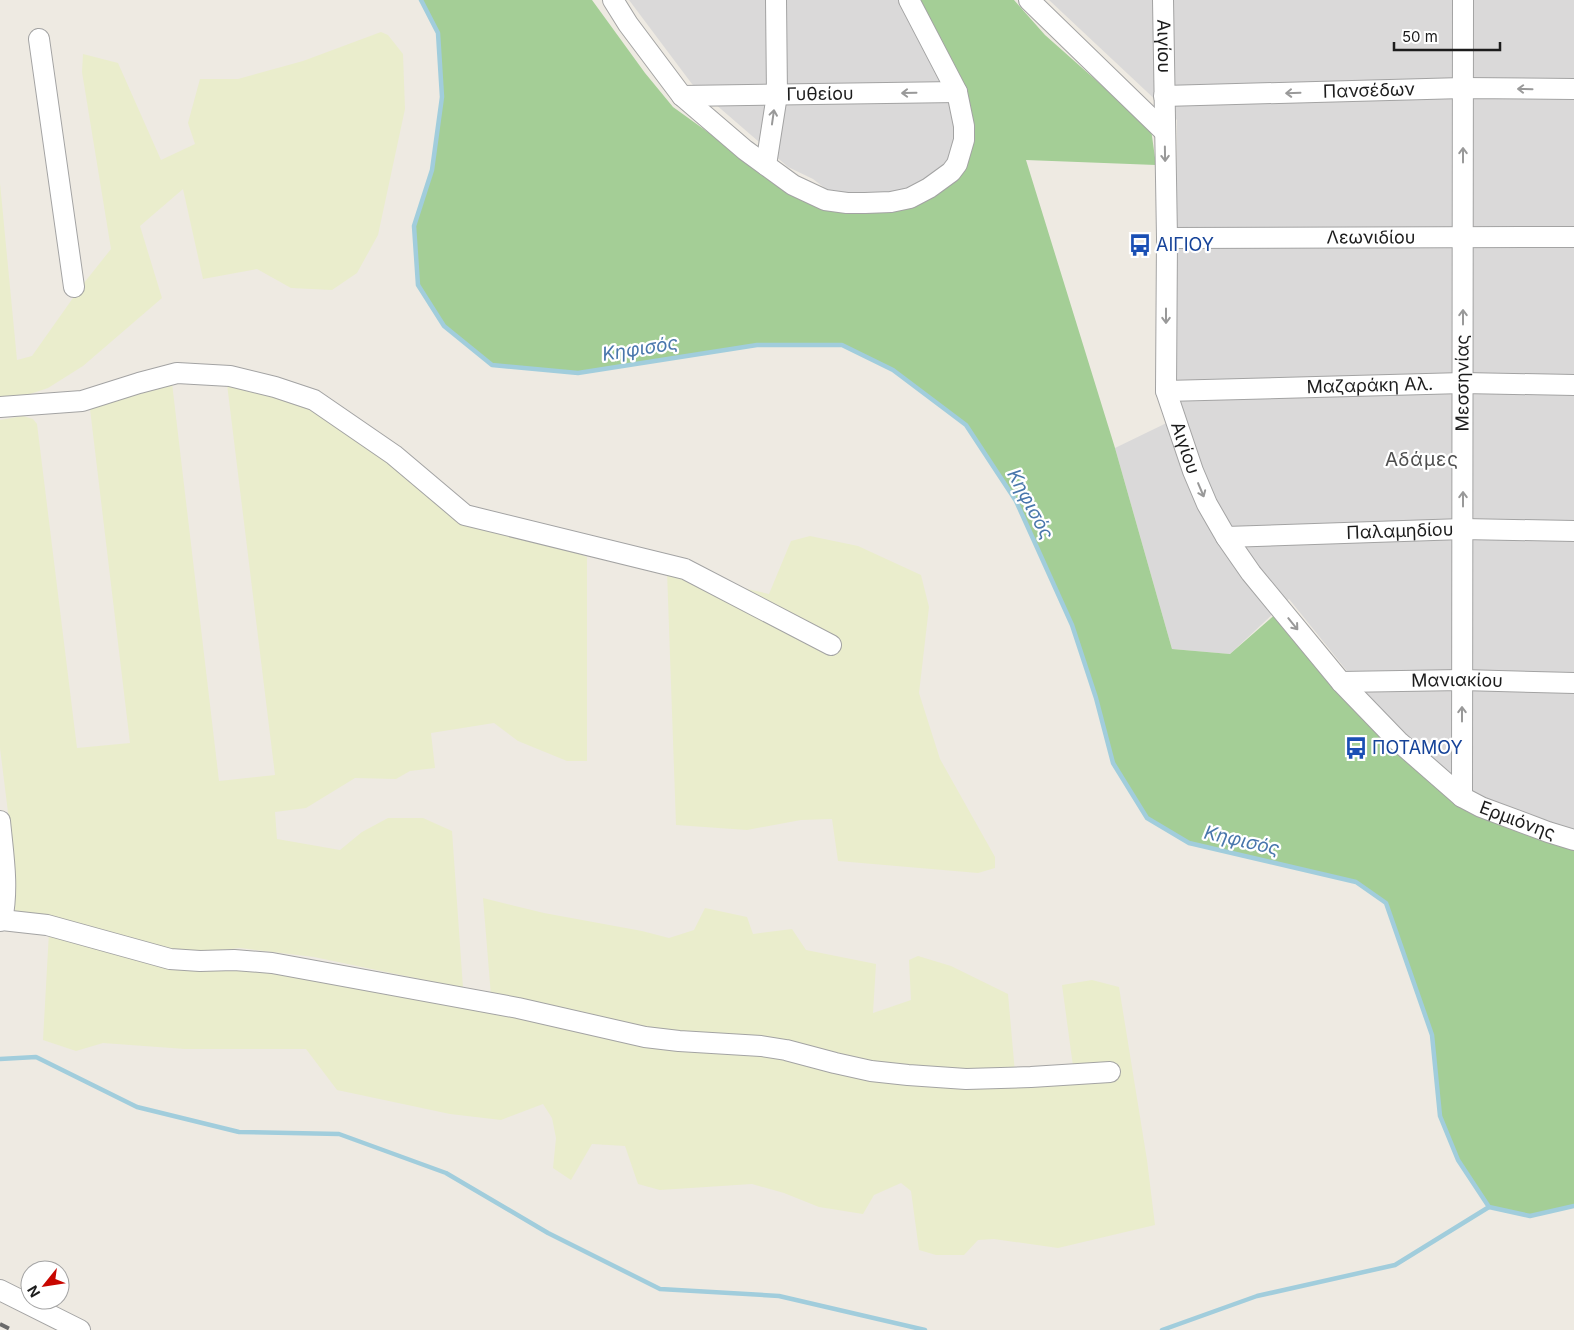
<svg xmlns="http://www.w3.org/2000/svg" width="1574" height="1330" font-family="Inter,sans-serif">
	<rect width="100%" height="100%" fill="#eeeae2"/>
	<g fill="#dad9d9">
		<polygon points="629,0 908,0 972,103 960,172 865,219 813,179 788,167 692,84"/>
		<polygon points="1049,0 1574,0 1574,839 1467,797 1388,722 1289,599 1230,654 1172,649 1115,448 1183,415 1175,373 1177,120"/>
	</g>
	<g fill="#eaedcc">
		<polygon points="381,32 388,35 403,54 405,109 378,235 357,273 332,290 291,288 257,269 203,279 183,189 140,226 162,298 83,366 48,388 12,400 0,401 0,183 17,360 32,356 80,288 111,249 82,72 83,54 118,63 161,160 195,144 188,123 200,79 238,79 303,61"/>
		<polygon points="172,383 219,781 275,775 227,384 312,405 423,486 556,545 587,557 587,761 567,761 518,741 494,723 431,733 435,768 410,771 396,779 355,778 306,808 275,812 277,839 340,850 362,832 388,818 423,818 452,831 463,988 314,957 240,948 199,952 162,949 23,916 15,911 14,861 0,748 0,420 23,416 33,419 37,424 77,748 130,743 90,409 117,397"/>
		<polygon points="810,536 858,546 921,575 929,607 919,693 940,759 995,857 995,868 978,873 838,861 832,819 801,820 747,830 676,825 667,571 769,594 791,541"/>
		<polygon points="483,898 544,913 642,931 669,938 694,930 705,908 747,917 753,934 792,929 806,950 876,964 873,1013 911,1000 909,960 918,956 951,966 1008,994 1015,1073 959,1074 638,1029 491,996"/>
		<polygon points="49,932 231,964 797,1056 1075,1081 1062,985 1092,980 1119,987 1147,1160 1155,1225 1058,1248 994,1239 978,1240 964,1255 936,1255 919,1250 911,1191 901,1183 874,1195 863,1214 819,1207 784,1193 752,1184 660,1190 638,1184 625,1146 592,1144 571,1180 553,1168 556,1138 552,1118 543,1104 501,1120 450,1114 337,1090 306,1049 185,1049 103,1043 76,1051 43,1040"/>
	</g>
	<polygon fill="#a4ce96" points="421,0 592,0 645,73 673,107 776,181 899,204 966,156 916,0 1014,0 1045,35 1151,129 1156,165 1026,160 1115,448 1172,649 1230,654 1279,611 1463,805 1574,846 1574,1206 1530,1216 1489,1207 1458,1160 1440,1116 1432,1035 1386,903 1356,882 1189,843 1147,818 1113,763 1096,698 1072,625 1016,501 966,425 893,370 842,345 757,345 578,373 492,365 444,326 418,285 414,226 432,170 442,97 438,33"/>
	<g fill="none" stroke-linecap="round" stroke-linejoin="round">
		<g stroke="#a1cddc" stroke-width="4.5">
			<polyline points="421,0 438,33 442,97 432,170 414,226 418,285 444,326 492,365 578,373 757,345 842,345 893,370 966,425 1016,501 1072,625 1096,698 1113,763 1147,818 1189,843 1356,882 1386,903 1432,1035 1440,1116 1458,1160 1489,1207 1530,1216 1574,1206"/>
			<polyline points="0,1059 36,1057 137,1107 239,1132 339,1134 446,1173 548,1233 660,1289 779,1296 925,1330"/>
			<polyline points="1162,1330 1257,1296 1395,1265 1489,1207"/>
		</g>
		<defs>
			<g id="minor">
				<polyline points="613,0 628,24 682,96 745,150 793,185 825,200 847,203 865,203 891,202 910,198 929,188 951,172 957,164 964,140 964,126 957,92 909,0"/>
				<polyline points="1029,0 1164,131"/>
				<path id="s1" d="M1163,0L1167,238L1166,391L1193,471L1207,504L1226,537L1251,573L1341,682L1398,741L1462,797L1481,807L1548,832L1574,840"/>
				<polyline points="39,39 74,287"/>
				<path id="s2" d="M682,96L957,92"/>
				<path id="s3" d="M1164,96L1463,88L1574,89"/>
				<polyline points="766,165 777,95 776,0"/>
				<path id="s4" d="M1167,238L1574,237"/>
				<path id="s5" d="M1166,391L1463,383L1574,385"/>
				<polyline points="0,407 82,401 139,383 177,373 230,376 275,387 314,400 394,455 465,515 685,569 831,645"/>
				<path id="s6" d="M1226,537L1463,529L1574,531"/>
				<path id="s7" d="M1341,682L1462,680L1574,683"/>
				<path id="s8" d="M1462,797L1463,0"/>
				<path d="M0,821C3,853 9,887 2,920L0,921"/>
				<polyline points="2,920 47,925 170,959 200,961 234,960 272,963 518,1008 645,1037 679,1041 761,1046 786,1050 835,1063 871,1071 908,1075 966,1079 1031,1077 1110,1072"/>
				<polyline points="0,1290 80,1330"/>
			</g>
		</defs>
		<use href="#minor" stroke="#a3a3a3" stroke-width="22"/>
		<use href="#minor" stroke="#fff" stroke-width="20"/>
		<polyline stroke="#6a6a6a" stroke-width="4" stroke-dasharray="10 10" stroke-linecap="butt" points="0,1324 12,1330"/>
	</g>
	<defs><path id="oneway-shaft" d="M-6 0H5M1.5-3L5.5 0L1.5 3" fill="none" stroke-width="1.6" stroke-linecap="round" stroke-linejoin="round" transform="scale(1.25)"/></defs>
	<g stroke="#999">
		<use href="#oneway-shaft" transform="translate(1525 89) rotate(-179)"/>
		<use href="#oneway-shaft" transform="translate(909 93) rotate(179)"/>
		<use href="#oneway-shaft" transform="translate(1293 93) rotate(178)"/>
		<use href="#oneway-shaft" transform="translate(773 117) rotate(-82)"/>
		<use href="#oneway-shaft" transform="translate(1165 154) rotate(89)"/>
		<use href="#oneway-shaft" transform="translate(1463 155) rotate(-90)"/>
		<use href="#oneway-shaft" transform="translate(1166 316) rotate(90)"/>
		<use href="#oneway-shaft" transform="translate(1463 317) rotate(-90)"/>
		<use href="#oneway-shaft" transform="translate(1201 490) rotate(67)"/>
		<use href="#oneway-shaft" transform="translate(1463 499) rotate(-90)"/>
		<use href="#oneway-shaft" transform="translate(1293 624) rotate(51)"/>
		<use href="#oneway-shaft" transform="translate(1462 714) rotate(-90)"/>
	</g>
	<defs>
		<symbol id="bus-bare" viewBox="-9 -9 18 18"><path d="M-5-6H5V4H4V6H2V4H-2V6H-4V4H-5ZM-3.5-4V0h7V-4ZM-3.5 1.2v1.5H-2V1.2ZM2 1.2v1.5H3.5V1.2Z" fill="#1a4fb4" stroke="#fff" stroke-width="2.5" paint-order="stroke"/></symbol>
	</defs>
	<g fill-rule="evenodd">
		<use href="#bus-bare" x="1124" y="229" width="32" height="32"/>
		<use href="#bus-bare" x="1340" y="732" width="32" height="32"/>
	</g>
	<g text-anchor="middle" stroke-width="4.5" stroke-linejoin="round" paint-order="stroke">
		<g font-size="18" fill="#1c1c1c" stroke="#fff">
			<text dy="6" stroke="none"><textPath href="#s1" startOffset="46">Αιγίου</textPath></text>
			<text dy="6" stroke="none"><textPath href="#s3" startOffset="205">Πανσέδων</textPath></text>
			<text dy="6" stroke="none"><textPath href="#s2" startOffset="138">Γυθείου</textPath></text>
			<text dy="6" stroke="none"><textPath href="#s4" startOffset="204">Λεωνιδίου</textPath></text>
			<text dy="6" stroke="none"><textPath href="#s8" startOffset="414">Μεσσηνίας</textPath></text>
			<text dy="6" stroke="none"><textPath href="#s5" startOffset="204">Μαζαράκη Αλ.</textPath></text>
			<text dy="6" stroke="none"><textPath href="#s1" startOffset="451">Αιγίου</textPath></text>
			<text dy="6" stroke="none"><textPath href="#s6" startOffset="174">Παλαμηδίου</textPath></text>
			<text dy="6" stroke="none"><textPath href="#s7" startOffset="116">Μανιακίου</textPath></text>
			<text dy="6" stroke="none"><textPath href="#s1" startOffset="962">Ερμιόνης</textPath></text>
		</g>
		<g font-size="18" fill="#164399" stroke="#fff" text-anchor="start">
			<text x="1156" y="251">ΑΙΓΙΟΥ</text>
			<text x="1372" y="754">ΠΟΤΑΜΟΥ</text>
		</g>
		<g font-size="19" font-style="italic" fill="#4977ac" stroke="#fff">
			<text transform="translate(640 348) rotate(-9)" y="7">Κηφισός</text>
			<text transform="translate(1031 504) rotate(62)" y="7">Κηφισός</text>
			<text transform="translate(1242 840) rotate(13)" y="7">Κηφισός</text>
		</g>
		<g font-size="19" letter-spacing="1" fill="#4f4f4f" stroke="#fff">
			<text x="1422" y="466">Αδάμες</text>
		</g>
	</g>
	<g transform="translate(45 1285) rotate(240)"><circle r="24" fill="#ffffff" stroke="#a4a4a4"/>
	<path d="M0-4L9 19L0 12L-9 19Z" fill="#c80600"/>
	<text y="-8" font-size="14" font-weight="bold" text-anchor="middle" fill="#1c1c1c">N</text>
	</g>
	<path d="M1394 42v8h106v-8" fill="none" stroke="#1c1c1c" stroke-width="2.5"/>
	<text x="1402" y="42" font-size="15" fill="#1c1c1c" stroke="#ffffff" stroke-width="4" paint-order="stroke">50 m</text>
</svg>
